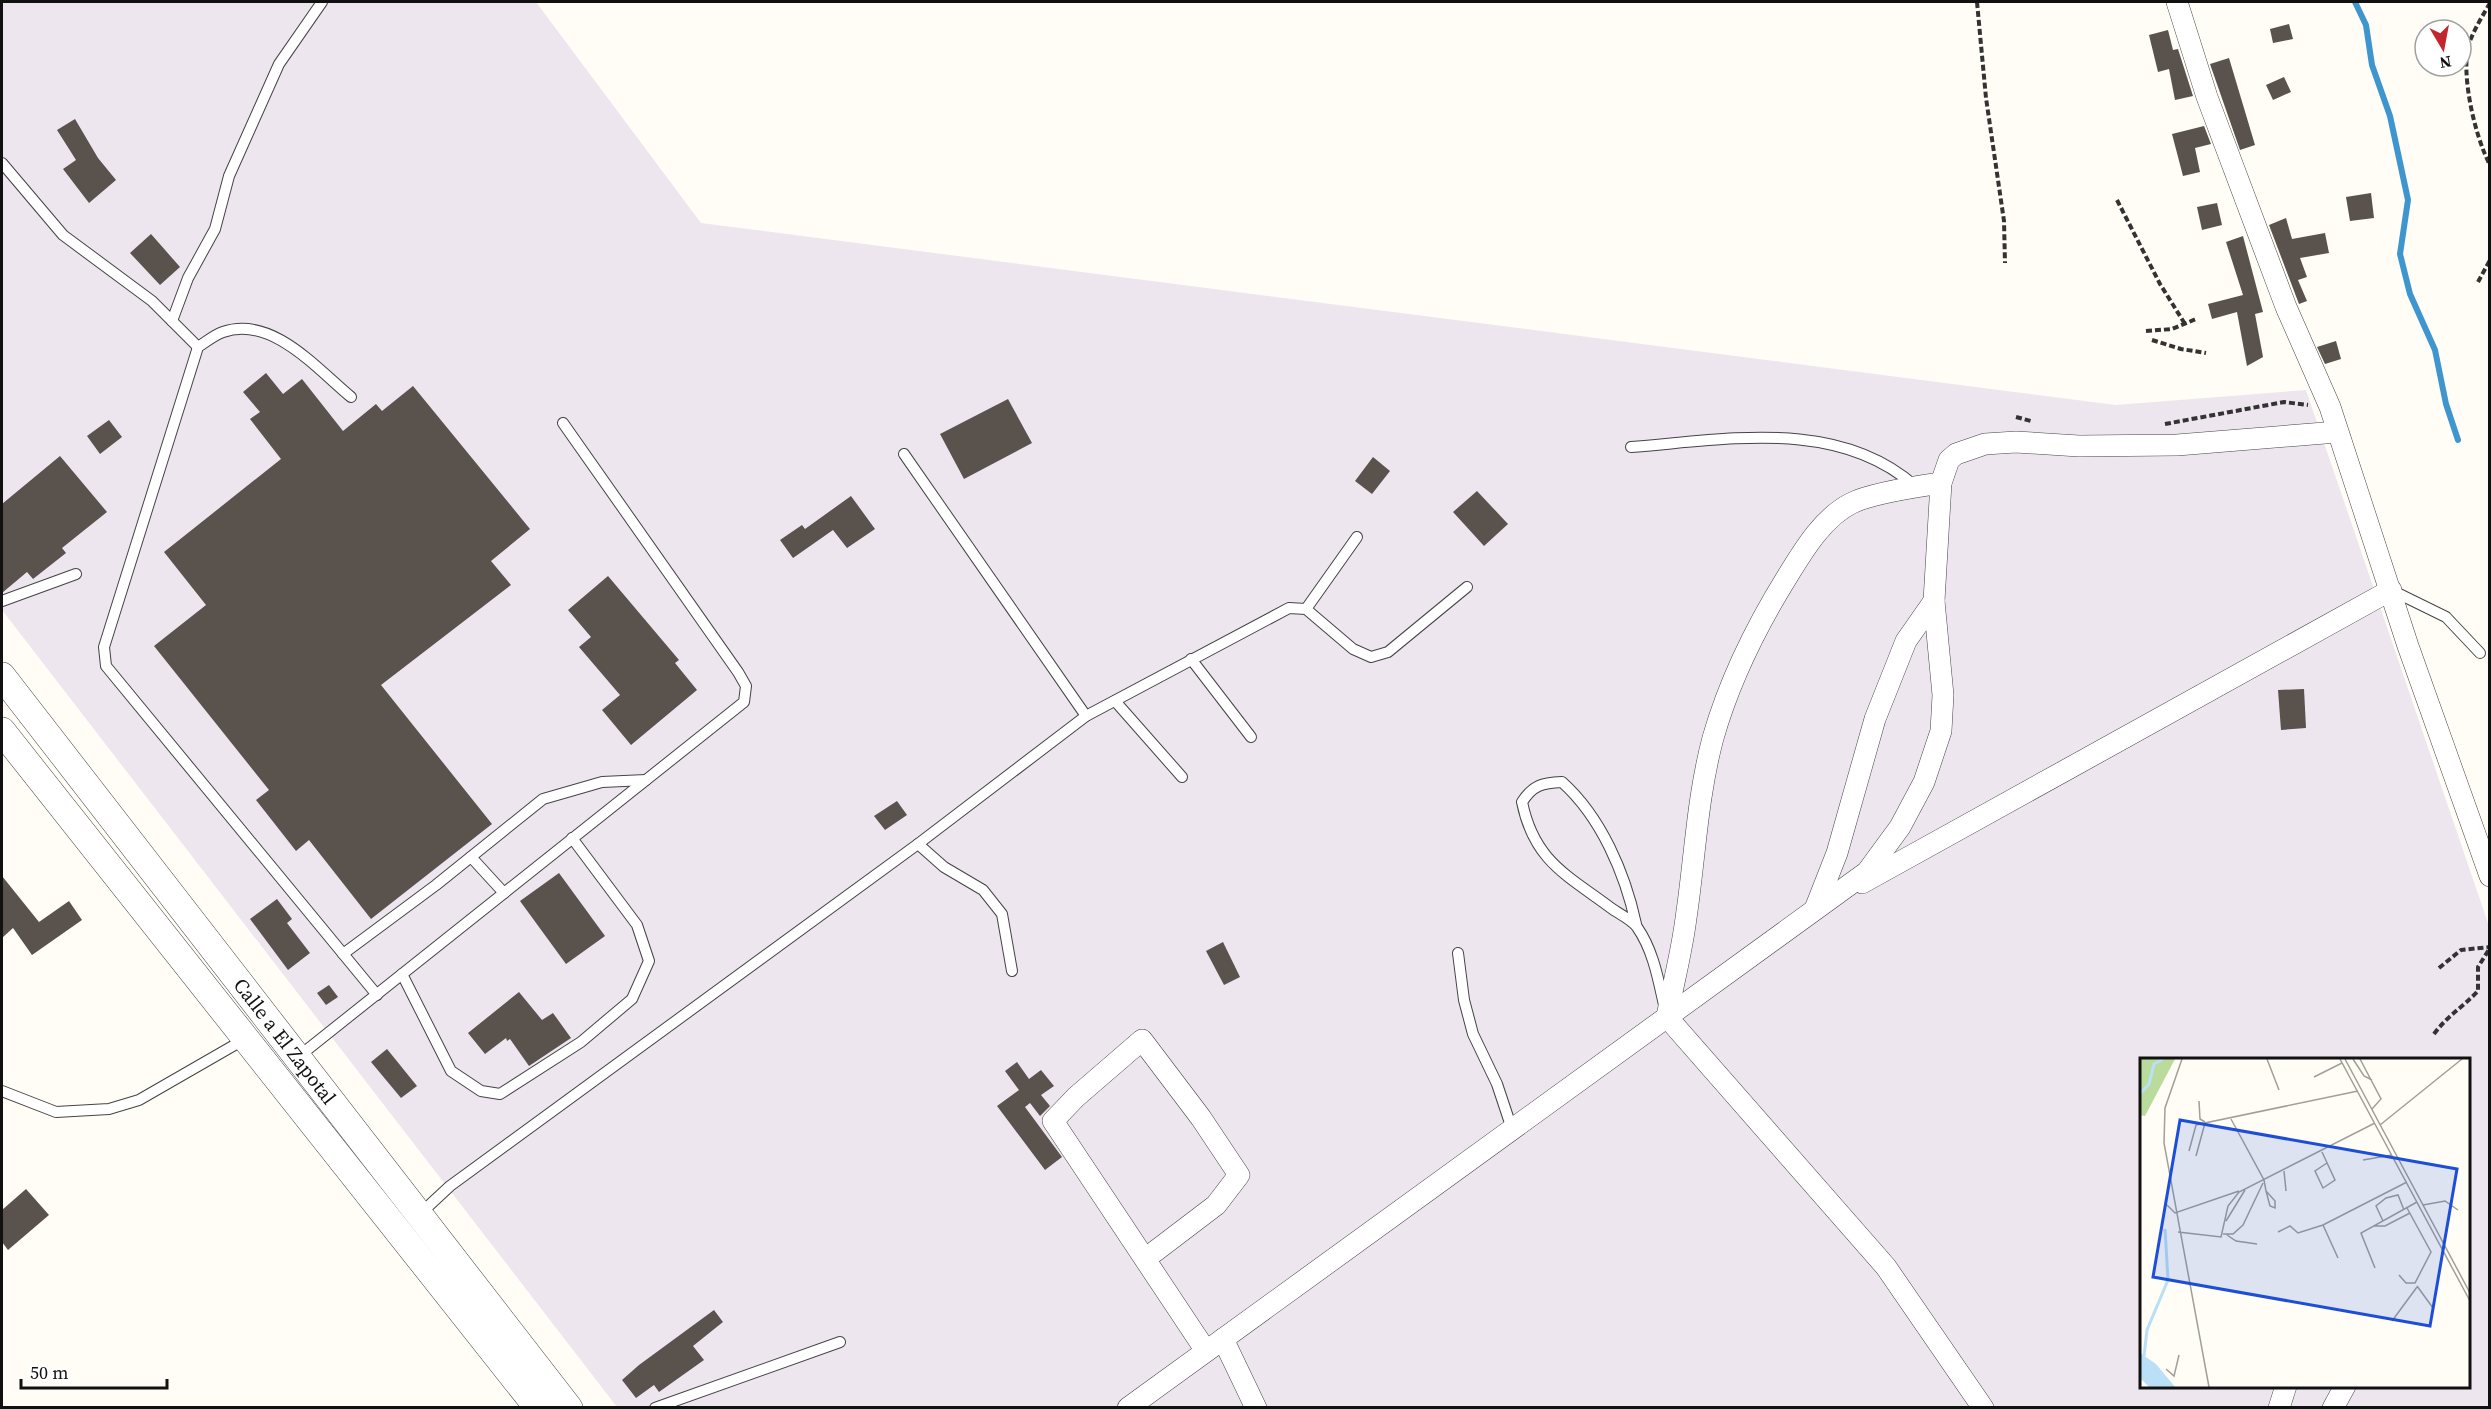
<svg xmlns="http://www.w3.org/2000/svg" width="2491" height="1409" font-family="'Source Serif 4',serif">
	<rect width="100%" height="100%" fill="#fffdf5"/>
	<path fill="#eee6ef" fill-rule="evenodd" d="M2,2H536L701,223L2116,405L2306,390L2489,926V1407H617L2,610ZM2142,1060H2468V1386H2142Z"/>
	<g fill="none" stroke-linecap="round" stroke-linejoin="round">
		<polyline stroke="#3f96cf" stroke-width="6" points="2355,2 2366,25 2372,65 2390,116 2408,200 2400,254 2410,294 2435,350 2446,404 2458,440"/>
	</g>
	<g fill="#5a524d">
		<polygon points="2289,24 2293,39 2273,43 2270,29"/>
		<polygon points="2168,30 2173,50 2178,49 2193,96 2175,100 2169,69 2158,72 2149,35"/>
		<polygon points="2229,58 2255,145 2240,150 2210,64"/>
		<polygon points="2284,77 2291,92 2273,100 2266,85"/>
		<polygon points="75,119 98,158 116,180 89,203 63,169 76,160 57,130"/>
		<polygon points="2204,126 2211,144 2195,148 2200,172 2183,176 2172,134"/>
		<polygon points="2371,193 2374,218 2350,221 2346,197"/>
		<polygon points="2217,203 2222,225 2202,230 2197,207"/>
		<polygon points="2286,218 2292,239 2325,233 2329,253 2300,258 2307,277 2298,280 2307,301 2299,304 2269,225"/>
		<polygon points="151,234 180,267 160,285 130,253"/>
		<polygon points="2243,236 2263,312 2255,314 2263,357 2247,366 2237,312 2212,319 2208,304 2243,295 2226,242"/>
		<polygon points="2336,341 2341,359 2325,364 2317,347"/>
		<polygon points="266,373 283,394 302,379 343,431 376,404 382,411 413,386 530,529 491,561 511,585 381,685 492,824 371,919 309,840 296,851 256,800 269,790 154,646 206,605 164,552 281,459 250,419 260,412 243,392"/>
		<polygon points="1008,399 1032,443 964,479 940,434"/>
		<polygon points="109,420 122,437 100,454 87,436"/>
		<polygon points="60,456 107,512 62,548 66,553 33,579 27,572 2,593 2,504"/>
		<polygon points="1373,457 1390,471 1372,494 1355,481"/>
		<polygon points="1477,491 1508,524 1484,546 1453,512"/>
		<polygon points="851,496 875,529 847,548 833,530 793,558 780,540 802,525 805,529"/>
		<polygon points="608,576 679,660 675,663 697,690 631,745 602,710 620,695 579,647 591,637 568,610"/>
		<polygon points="2304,689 2306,728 2281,730 2278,690"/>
		<polygon points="897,801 907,815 885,830 874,816"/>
		<polygon points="559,873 605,936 566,964 520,901"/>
		<polygon points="2,876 39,922 69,901 82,920 32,955 13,928 2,938"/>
		<polygon points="277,899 292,919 287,923 310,953 288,970 250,919"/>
		<polygon points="1223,942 1240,977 1224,985 1206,951"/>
		<polygon points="329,985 338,997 326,1005 317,993"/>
		<polygon points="519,992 542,1020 553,1013 571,1038 529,1066 510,1039 507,1041 506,1038 485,1054 468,1033"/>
		<polygon points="387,1049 417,1086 401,1098 371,1062"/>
		<polygon points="1017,1062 1029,1079 1041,1070 1054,1086 1041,1095 1050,1106 1040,1116 1030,1103 1025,1107 1062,1157 1045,1170 997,1106 1019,1090 1005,1071"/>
		<polygon points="26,1189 49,1215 8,1250 2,1242 2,1210"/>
		<polygon points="714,1310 723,1322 693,1346 704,1360 659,1392 654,1385 636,1398 622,1380 639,1365"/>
	</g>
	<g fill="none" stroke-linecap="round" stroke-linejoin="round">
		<defs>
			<g id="service">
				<polyline points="2,163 63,235 152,301 198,347"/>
				<polyline points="172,321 188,278 215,229 229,176 279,64 322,2"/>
				<path d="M351,397C317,369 272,315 223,332C214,335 206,342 198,347L104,647L106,666L377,995"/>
				<path d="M1631,447C1725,440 1837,417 1915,486"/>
				<polyline points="904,454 1086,716"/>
				<polyline points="2391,590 2446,617 2480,653"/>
				<polyline points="2,601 76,574"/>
				<polyline points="1306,609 1357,537"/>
				<polyline points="1191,659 1251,737"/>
				<polyline points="1115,701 1182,777"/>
				<polyline points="918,844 944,867 983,890 1002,914 1012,971"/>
				<polyline points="471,857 504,893"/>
				<path d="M1636,924C1625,873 1601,817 1562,782C1542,783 1533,785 1522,802C1534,861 1567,875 1611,908C1619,914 1631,919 1637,927C1653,950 1658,978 1664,1005"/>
				<polyline points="1458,953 1464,1000 1473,1034 1497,1084 1512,1129"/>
				<polyline points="343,954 436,885 543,799 602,782 646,780"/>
				<polyline points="402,974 451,1071 481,1091 500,1094 581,1042 632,999 649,961 637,925 572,838"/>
				<polyline points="298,1057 744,702 746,686 738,672 563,423"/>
				<polyline points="2,1091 56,1112 109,1109 139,1100 245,1039"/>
				<polyline points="421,1213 450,1186 918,844 1086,716 1289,608 1306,609 1353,649 1371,657 1388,652 1467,587"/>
				<polyline points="655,1408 840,1342"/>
			</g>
			<g id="minor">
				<polyline points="2177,2 2207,97 2286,307 2330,407 2408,646 2490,876"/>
				<path d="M1941,483C1920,486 1870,494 1852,503C1823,517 1803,551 1787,577C1756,627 1729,682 1713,738C1697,798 1695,858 1686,918C1682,951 1673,984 1667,1017L1886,1267L1983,1408"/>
				<polyline points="1862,883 2391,590"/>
				<polyline points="1815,909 1837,853 1875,719 1906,641 1934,601"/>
				<polyline points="1145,1259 1216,1205 1239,1175 1201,1118 1142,1040 1076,1097 1053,1121 1206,1351"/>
				<polyline points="1223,1339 1256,1408"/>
				<polyline points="1128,1408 1867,872 1900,827 1924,782 1941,731 1943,695 1934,601 1941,483 1949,460 1956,454 1985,444 2016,442 2079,446 2177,445 2337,432"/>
				<polyline points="2279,1408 2286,1386"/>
				<polyline points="2333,1408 2345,1386"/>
			</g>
			<g id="tertiary">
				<path id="s1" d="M2,676L569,1408"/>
				<polyline points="2,731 538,1408"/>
			</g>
		</defs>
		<use href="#service" stroke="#444" stroke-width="12"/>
		<use href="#minor" stroke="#444" stroke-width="22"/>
		<use href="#tertiary" stroke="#444" stroke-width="28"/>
		<g stroke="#333" stroke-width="4" stroke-dasharray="6 3" stroke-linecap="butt">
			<polyline points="1977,2 1986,98 2004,221 2005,263"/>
			<path d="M2490,3C2483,15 2475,28 2470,41C2459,70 2475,137 2490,165"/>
			<polyline points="2117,200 2160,284 2185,324"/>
			<polyline points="2478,282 2490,260"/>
			<polyline points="2146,331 2172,329 2196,319"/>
			<polyline points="2152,340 2181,349 2206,353"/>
			<polyline points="2016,417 2031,421"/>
			<polyline points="2165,424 2284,402 2308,405"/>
			<polyline points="2439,968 2461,950 2490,947"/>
			<path d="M2434,1034C2447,1016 2463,1007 2478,991V967L2490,948"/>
		</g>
		<use href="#service" stroke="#fff" stroke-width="10"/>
		<use href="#minor" stroke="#fff" stroke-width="21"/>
		<use href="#tertiary" stroke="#fff" stroke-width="27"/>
	</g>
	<g text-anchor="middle" stroke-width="6" stroke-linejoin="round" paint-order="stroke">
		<g font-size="20" fill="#111" stroke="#fff">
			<text dy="7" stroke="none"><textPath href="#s1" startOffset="462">Calle a El Zapotal</textPath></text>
		</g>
	</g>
	<g transform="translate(2140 1058)">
		<rect width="330" height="330" fill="#fffdf5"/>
		<path d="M0,1H35L5,58L0,57Z" fill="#b9dc9c"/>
		<path d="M0,295L16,306L35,329H9L0,320Z" fill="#b9e0f7"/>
		<path fill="none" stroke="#b9e0f7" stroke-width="3" d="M0,36L9,26L14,6L23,1M4,298L7,272L28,222L25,171"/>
		<path fill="none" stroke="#a09f9a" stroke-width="1.5" d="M42,1L25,50L24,85L69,329M127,1L139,32M200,1L330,243M205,1L330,235M213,1L224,18L232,22M220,1L241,41L232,51M174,19L202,5M59,43L60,61L65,64M91,61L124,122L126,133L135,143V150L130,148L126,133M240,67L322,1M49,93L56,67L64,65M182,94L195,122L183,130L175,113L187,105M56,98L65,65L218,33M223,102L252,97M144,113L146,133M27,147L35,155L99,133M283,147L305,143L318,152M86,163L105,132M243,163L236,148L246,140L258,137L264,152M183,167L198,200M233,168H245L270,155M38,174L81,179L88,148L99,134L235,65M138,174L150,168L158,175L183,167L267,124M83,176H93L103,167L123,125M87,177L96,183L117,186M235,210L221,175L277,144M259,217L266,225H275L291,194L267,150M277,228L293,250M252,263L277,229M26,311L34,318L39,297"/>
		<path fill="#1d4ed8" fill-opacity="0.15" stroke="#1d4ed8" stroke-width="3" d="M40,62L317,111L290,268L13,219Z"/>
		<rect width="330" height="330" fill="none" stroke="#111" stroke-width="3"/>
	</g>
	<rect width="2491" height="1409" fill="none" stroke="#111111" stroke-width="6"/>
	<g transform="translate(2443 48) rotate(170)"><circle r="28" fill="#ffffff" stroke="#a0a0a0" stroke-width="1.5"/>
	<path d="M0-4.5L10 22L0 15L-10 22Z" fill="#c4262e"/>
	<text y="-9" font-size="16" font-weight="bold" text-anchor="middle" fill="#111111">N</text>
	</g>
	<path d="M21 1379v9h146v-9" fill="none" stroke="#111111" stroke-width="3"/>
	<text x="30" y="1379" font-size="18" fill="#111111" stroke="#ffffff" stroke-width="4.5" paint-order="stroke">50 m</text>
</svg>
